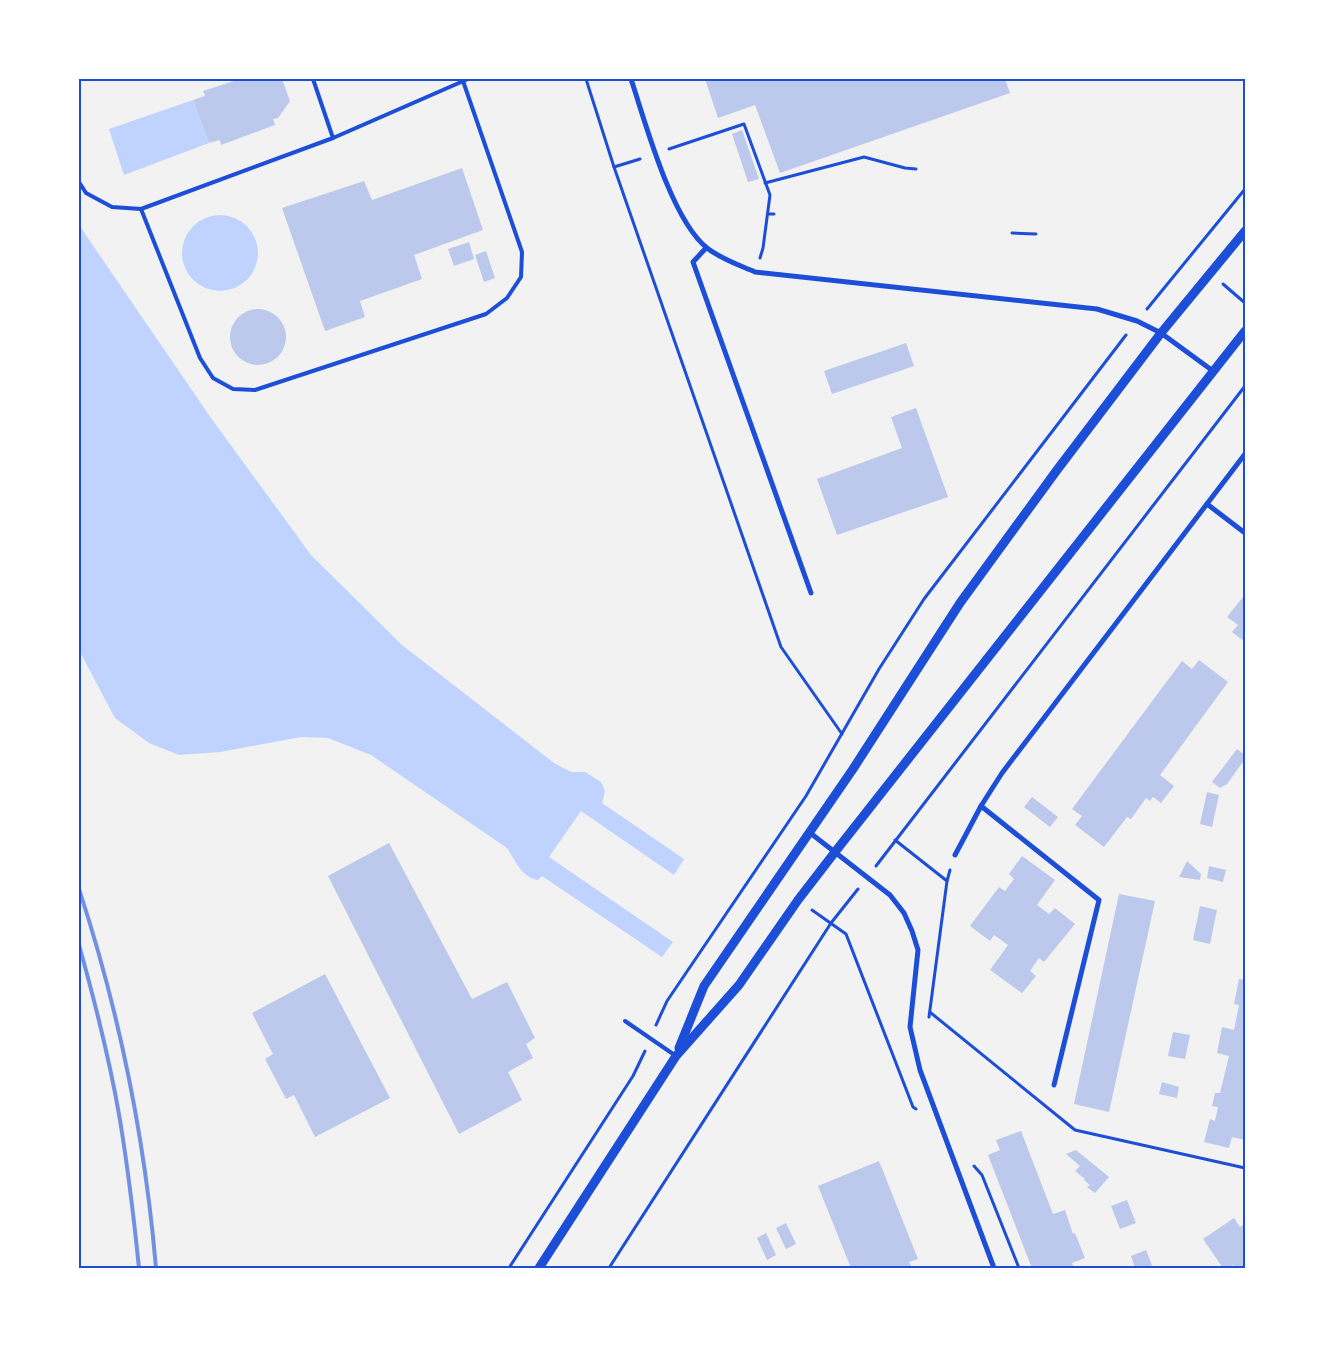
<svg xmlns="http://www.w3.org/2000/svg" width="1324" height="1347" font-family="Signika,sans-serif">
	<rect width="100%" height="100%" fill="#f2f2f2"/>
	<g fill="#bfd3fe">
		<polygon points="193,100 209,143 124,175 109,129"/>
		<circle cx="220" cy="253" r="38"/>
		<path d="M79,225L211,418L311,555L402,645L554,763L571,772H585L601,782L605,791L602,803L684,859L674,875L581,811L549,857L673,942L662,957L542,876L538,880C522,878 515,860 507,848L371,755L328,738L301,737L220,752L179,755L149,743L115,718L79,650Z"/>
	</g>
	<g fill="#bdc9ec">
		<polygon points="240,79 282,79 290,101 278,118 273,119 275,125 221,145 220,140 209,143 193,100 205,96 203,91"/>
		<polygon points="705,79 1005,79 1010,93 780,173 755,105 718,118"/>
		<polygon points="742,130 759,179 748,182 732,134"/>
		<polygon points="462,168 483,230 414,255 422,279 360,301 365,317 325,331 282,208 364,181 372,200"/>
		<polygon points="469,242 474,259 454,266 448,249"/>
		<polygon points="486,251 495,278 484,282 475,255"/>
		<circle cx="258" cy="337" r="28"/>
		<polygon points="906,343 914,366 832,394 824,371"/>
		<polygon points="916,408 948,497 837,535 817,479 902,448 891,417"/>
		<polygon points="1243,597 1245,599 1245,642 1232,632 1238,625 1227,617"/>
		<polygon points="1199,660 1228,682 1160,775 1174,786 1161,803 1153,797 1150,801 1146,798 1131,819 1127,817 1104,847 1075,825 1082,816 1072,809 1182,661 1192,669"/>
		<polygon points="1237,749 1245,755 1245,759 1227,784 1220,788 1212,782"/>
		<polygon points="1207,792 1219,795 1212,827 1200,824"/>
		<polygon points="1032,797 1058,817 1050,827 1024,807"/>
		<polygon points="389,843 472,999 507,982 535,1038 526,1044 533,1058 508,1072 522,1100 459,1134 328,876"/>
		<polygon points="1022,856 1055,880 1037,905 1049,914 1055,908 1075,924 1044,962 1039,958 1030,971 1036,976 1022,993 990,970 1008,945 994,935 990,941 970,926 999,887 1005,891 1014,879 1009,874"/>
		<polygon points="1187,861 1201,874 1200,880 1179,877"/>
		<polygon points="1209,866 1226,870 1223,882 1207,878"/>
		<polygon points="1119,894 1155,901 1109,1112 1074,1104"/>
		<polygon points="1200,906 1217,910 1210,944 1193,940"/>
		<polygon points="325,974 390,1098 315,1137 294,1095 286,1099 265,1059 273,1054 252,1013"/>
		<polygon points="1239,979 1245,980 1245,1140 1232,1137 1229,1148 1204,1142 1210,1119 1215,1121 1218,1107 1212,1106 1215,1093 1220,1093 1229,1056 1217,1053 1222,1027 1234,1030 1239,1005 1234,1004"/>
		<polygon points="1173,1032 1190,1035 1185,1059 1168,1056"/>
		<polygon points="1162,1082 1179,1087 1177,1098 1159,1094"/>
		<polygon points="1021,1131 1053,1214 1065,1210 1073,1234 1075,1233 1085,1258 1072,1263 1074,1268 1032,1268 1026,1253 988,1155 1000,1150 996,1140"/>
		<polygon points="1076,1150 1109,1177 1095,1193 1087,1187 1090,1185 1084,1180 1085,1179 1075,1171 1080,1166 1066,1154"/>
		<polygon points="879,1161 918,1259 909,1262 912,1268 851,1268 818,1186"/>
		<polygon points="1127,1200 1136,1223 1120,1229 1111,1206"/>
		<polygon points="1234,1218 1240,1227 1245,1224 1245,1268 1235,1268 1233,1265 1227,1268 1223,1268 1203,1239"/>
		<polygon points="786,1223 796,1244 786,1249 776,1228"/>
		<polygon points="766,1233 776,1255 767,1260 757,1238"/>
		<polygon points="1146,1250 1153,1268 1135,1268 1131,1256"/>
	</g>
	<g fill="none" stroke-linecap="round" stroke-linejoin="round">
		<g stroke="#1d4ed8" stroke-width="3">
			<polyline points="586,79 614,167 781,647 842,734"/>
			<polyline points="669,149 744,124 770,195 763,248 760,258"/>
			<polyline points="614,167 640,159"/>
			<polyline points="765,183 864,157 905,168 916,169"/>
			<polyline points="769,214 774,214"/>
			<polyline points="1012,233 1036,234"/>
			<polyline points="1223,284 1245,303"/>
			<polyline points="1147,309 1245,189"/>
			<polyline points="895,840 947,881"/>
			<polyline points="876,866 1245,386"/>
			<polyline points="812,910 846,934 913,1107 916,1109"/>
			<polyline points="931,1013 1075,1130 1245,1168"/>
			<polyline points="929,1017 947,881 950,870"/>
			<polyline points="656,1025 667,1001 806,796 879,669 924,599 1126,335"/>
			<polyline points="974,1166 982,1175 1019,1268"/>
			<polyline points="509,1268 633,1076 645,1051"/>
			<polyline points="609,1268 831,923 858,889"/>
		</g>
		<g stroke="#1d4ed8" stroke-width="4">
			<polyline points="313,79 333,138"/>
			<polyline points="79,182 86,193 112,207 141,209 333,138 468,79"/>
			<polyline points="141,209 200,358 213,378 233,389 255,390 486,314 507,298 521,277 522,252 463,81"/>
			<polyline points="625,1021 676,1056"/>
		</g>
		<g stroke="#1d4ed8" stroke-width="5">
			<path d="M631,79C646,124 671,219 707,248C721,259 739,265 755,272L1097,309L1137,321L1161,333L1213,371"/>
			<polyline points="706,248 693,262 811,593"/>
			<polyline points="1207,504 1245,533"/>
			<polyline points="981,806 1099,900 1054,1085"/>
			<polyline points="809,832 890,895 904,913 912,931 918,950 910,1027 920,1070 994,1268"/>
			<polyline points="955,855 981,806 1002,773 1245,454"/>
		</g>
		<g stroke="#1d4ed8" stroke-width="9">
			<polyline points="679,1048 704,986 853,769 960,603 1057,470 1161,333 1245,231"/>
			<polyline points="539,1268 676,1056 739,985 798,900 835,852 1245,331"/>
		</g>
		<g stroke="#7290e2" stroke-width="4">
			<path d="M79,889C119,1011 145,1140 156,1268"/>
			<path d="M79,945C95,1002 110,1061 120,1120C128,1169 134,1219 139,1268"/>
		</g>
	</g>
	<rect width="1324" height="1347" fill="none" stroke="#ffffff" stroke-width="160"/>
	<rect x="80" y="80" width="1164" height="1187" fill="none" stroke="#1d4ed8" stroke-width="2"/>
</svg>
